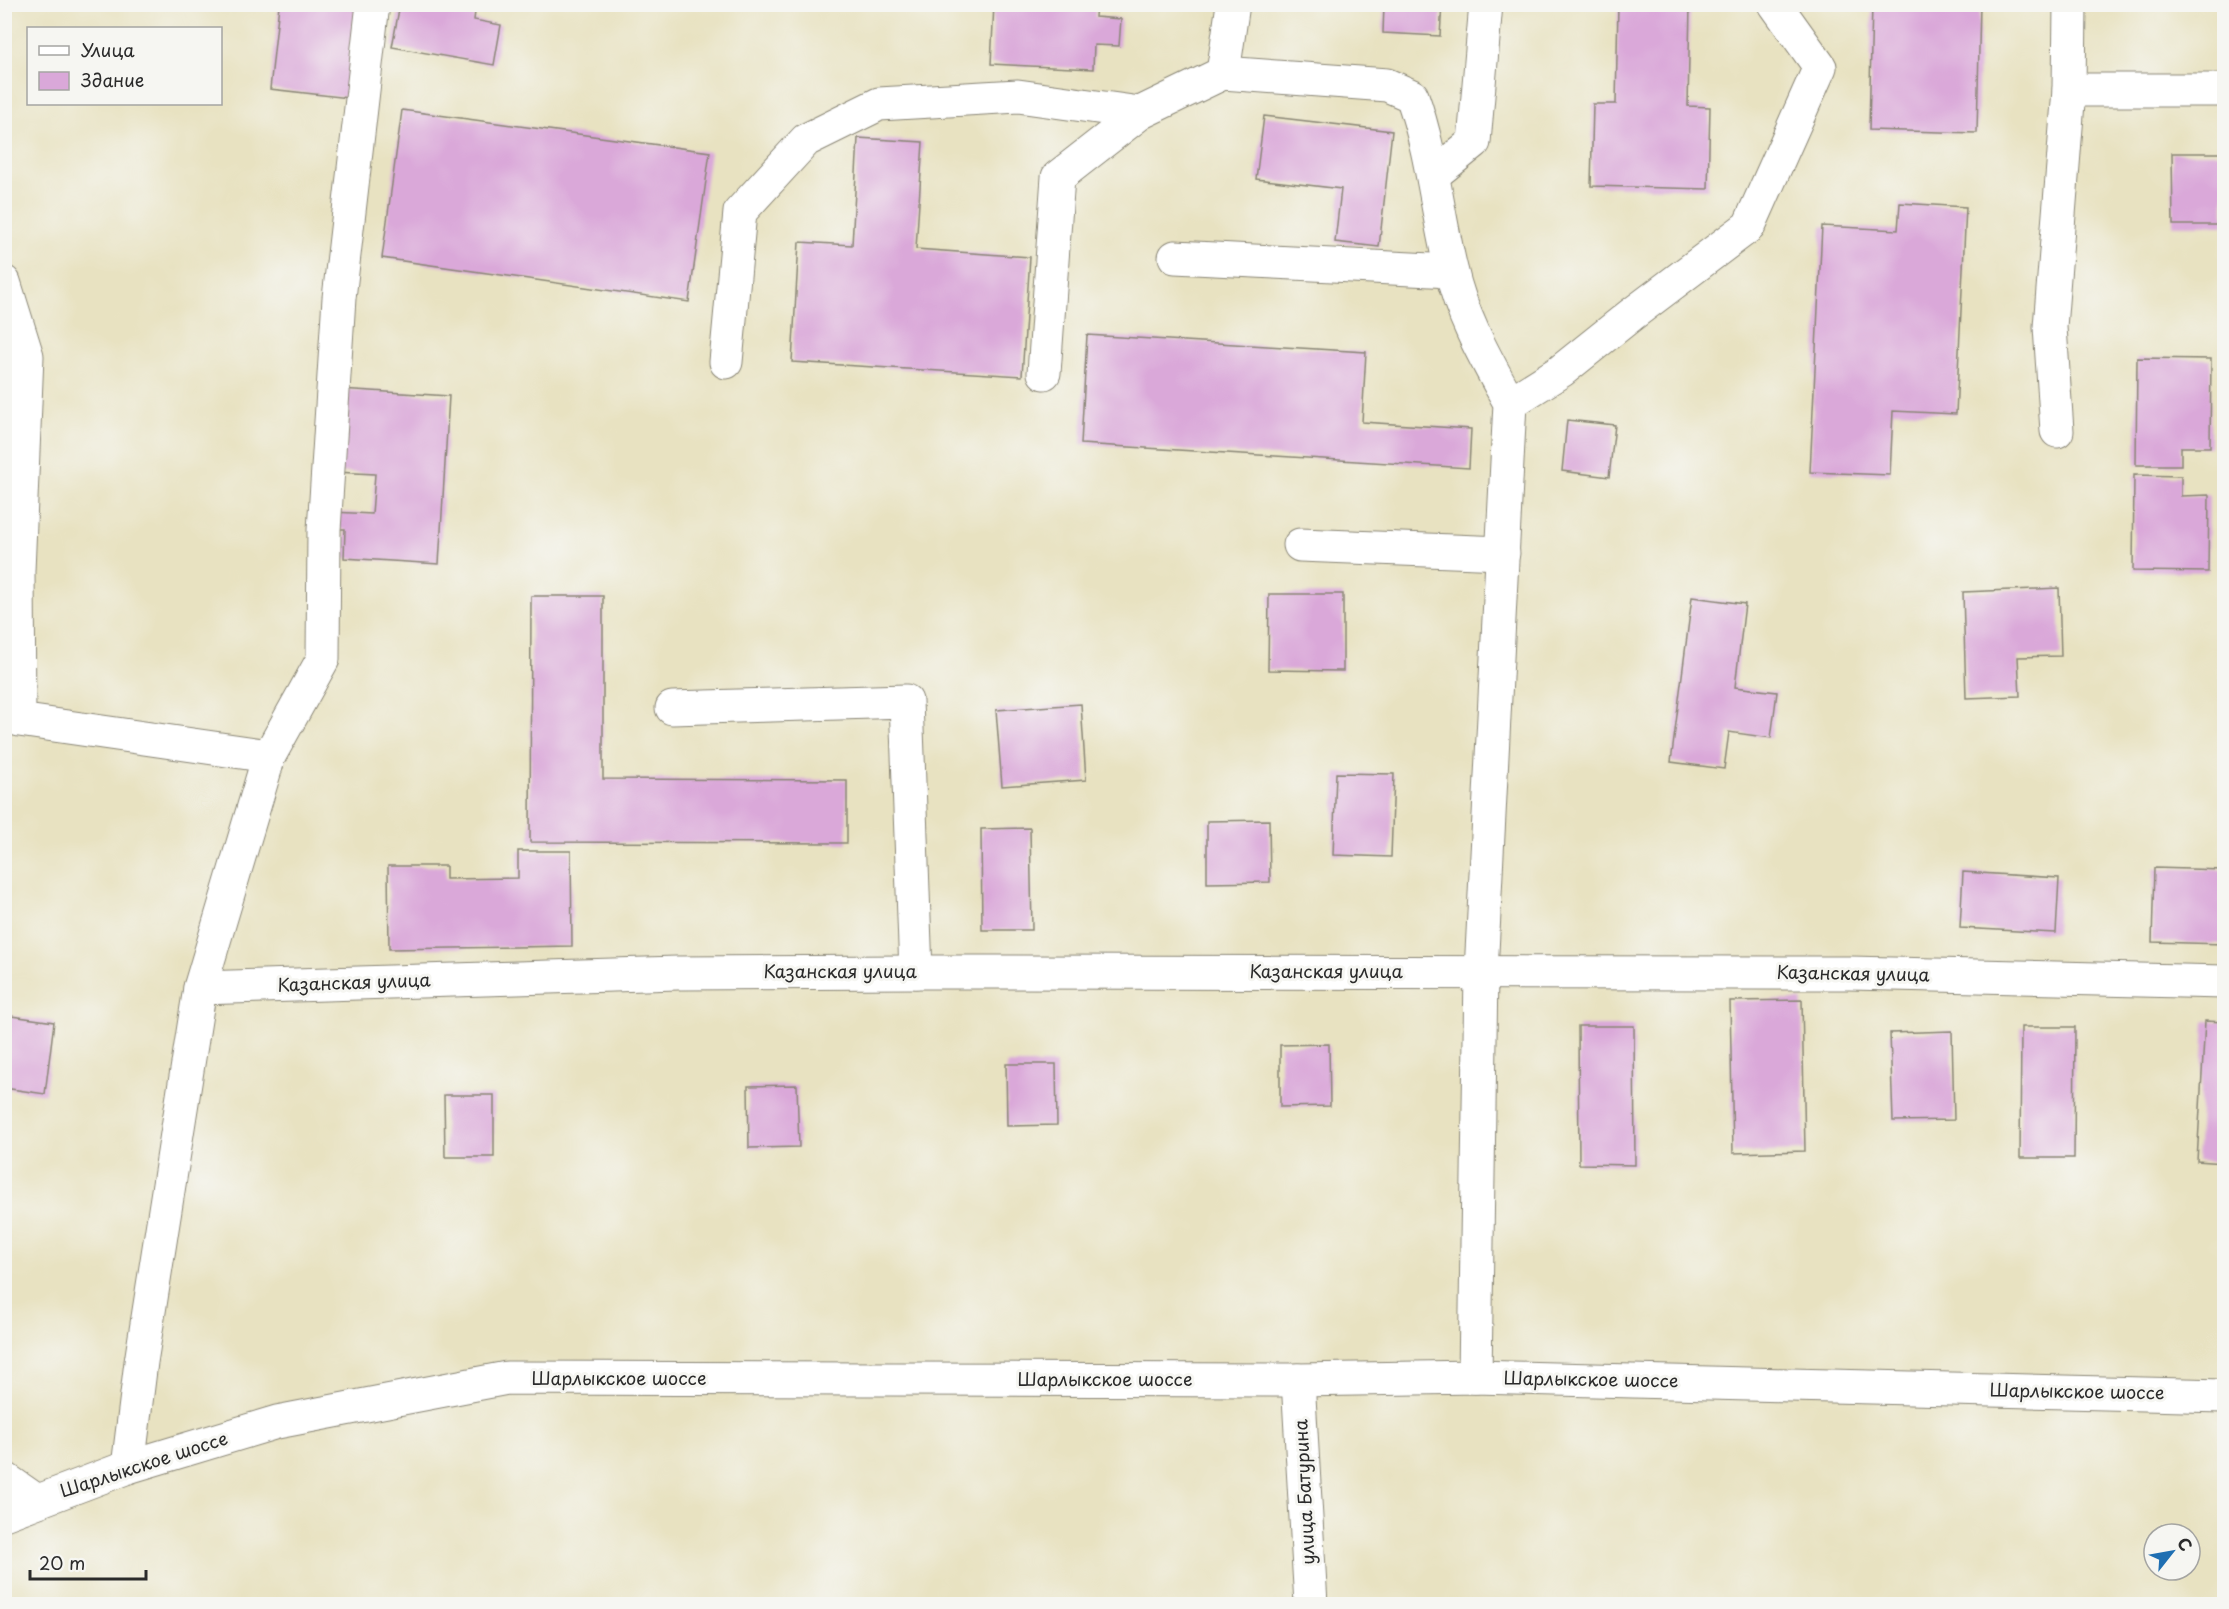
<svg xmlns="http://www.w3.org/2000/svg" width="2229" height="1609" font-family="'Playpen Sans',sans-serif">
	<rect width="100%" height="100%" fill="#f6f6f2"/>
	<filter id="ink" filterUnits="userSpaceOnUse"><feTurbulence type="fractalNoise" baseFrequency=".0167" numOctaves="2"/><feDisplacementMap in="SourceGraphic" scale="12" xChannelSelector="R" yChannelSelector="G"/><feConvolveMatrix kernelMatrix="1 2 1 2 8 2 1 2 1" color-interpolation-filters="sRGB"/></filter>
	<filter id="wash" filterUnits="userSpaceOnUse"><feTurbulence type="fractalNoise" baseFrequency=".008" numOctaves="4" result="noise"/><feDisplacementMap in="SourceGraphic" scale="24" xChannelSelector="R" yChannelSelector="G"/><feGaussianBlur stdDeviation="1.35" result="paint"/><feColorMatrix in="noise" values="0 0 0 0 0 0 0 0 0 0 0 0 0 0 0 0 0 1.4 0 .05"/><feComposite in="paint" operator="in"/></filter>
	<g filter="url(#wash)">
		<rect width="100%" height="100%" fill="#e8e2c1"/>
		<g id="blocks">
			<g fill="#daa8d9">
				<polygon points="400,4 476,4 474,20 501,25 494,65 392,47"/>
				<polygon points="994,4 1096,4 1095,17 1121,19 1119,46 1094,45 1093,69 991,64"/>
				<polygon points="1384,4 1442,4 1440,36 1383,33"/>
				<polygon points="1618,4 1690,4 1688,106 1710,107 1708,189 1591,186 1593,104 1616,104"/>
				<polygon points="1872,4 1980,4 1977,133 1869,130"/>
				<polygon points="279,5 360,5 349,98 270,89"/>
				<polygon points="402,110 710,152 689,302 382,258"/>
				<polygon points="1264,116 1392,131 1379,247 1335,242 1341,189 1256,179"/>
				<polygon points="858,138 923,142 916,249 1030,257 1022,376 792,362 799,242 852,245"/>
				<polygon points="2172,153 2224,153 2224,225 2173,225"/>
				<polygon points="1900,203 1966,207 1956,414 1893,411 1890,475 1810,472 1822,226 1898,230"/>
				<polygon points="1087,335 1366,352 1362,422 1471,429 1469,468 1081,444"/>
				<polygon points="2137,358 2211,359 2210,447 2181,447 2181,465 2136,465"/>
				<polygon points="340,389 449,396 439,564 344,558 345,529 332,529 333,512 372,514 375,474 335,472"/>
				<polygon points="1567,420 1615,425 1609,477 1562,471"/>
				<polygon points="2134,475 2181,476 2181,496 2209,495 2208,572 2133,571"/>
				<polygon points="2059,588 2061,656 2018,657 2020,696 1966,698 1963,592"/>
				<polygon points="1269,594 1343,594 1343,671 1268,670"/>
				<polygon points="531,596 603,596 603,779 847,780 847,843 530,842"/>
				<polygon points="1692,597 1745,604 1735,687 1777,692 1771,738 1729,732 1724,769 1671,762"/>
				<polygon points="1081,704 1086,780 1002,786 996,710"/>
				<polygon points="1336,773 1394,774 1391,857 1333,855"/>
				<polygon points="1269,820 1270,882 1207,883 1207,821"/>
				<polygon points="1030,828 1032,930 982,930 981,829"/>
				<polygon points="518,851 571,851 572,946 389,949 388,866 446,866 446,879 518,878"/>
				<polygon points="2154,868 2224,870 2224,944 2152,942"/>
				<polygon points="1963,872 2059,878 2056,933 1960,928"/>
				<polygon points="1802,1000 1805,1151 1733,1153 1730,1001"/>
				<polygon points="4,1015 54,1022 45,1094 4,1088"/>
				<polygon points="2205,1021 2224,1022 2224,1163 2197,1161"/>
				<polygon points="1578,1026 1634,1026 1635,1165 1579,1164"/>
				<polygon points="2021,1027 2075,1027 2074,1158 2020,1158"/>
				<polygon points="1952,1031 1954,1120 1893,1121 1890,1033"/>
				<polygon points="1329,1044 1330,1106 1280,1107 1280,1045"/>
				<polygon points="1006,1064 1056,1064 1057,1125 1007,1126"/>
				<polygon points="797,1085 799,1147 749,1148 748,1086"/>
				<polygon points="444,1095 494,1095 494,1157 445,1157"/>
			</g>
		</g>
	</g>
	<g filter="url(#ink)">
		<use href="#blocks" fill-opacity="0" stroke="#8a8676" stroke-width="1.5"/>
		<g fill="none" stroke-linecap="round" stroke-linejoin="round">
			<defs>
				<g id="minor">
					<polyline points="1223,73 1233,4"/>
					<polyline points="2069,90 2224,90"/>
					<polyline points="1433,175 1474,142 1486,4"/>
					<polyline points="1175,257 1451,271"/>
					<polyline points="4,282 27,356 18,571 19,720 269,756"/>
					<path d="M726,362L740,212L806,140L879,104L1018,96L1140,113L1223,73L1387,85L1412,96C1432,152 1437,212 1451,269C1462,318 1486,359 1510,403L1481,972L1475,1377"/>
					<polyline points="1044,373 1058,177 1140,113"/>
					<polyline points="1510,403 1561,371 1631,315 1749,226 1820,67 1775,4"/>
					<polyline points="2057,431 2050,327 2069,90 2070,4"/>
					<polyline points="1300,545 1503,553"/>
					<polyline points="672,708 906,701 916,972"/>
					<polyline points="200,988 677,973 916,972 1850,973 2224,982"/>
					<polyline points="1298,1380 1311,1604"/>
					<polyline points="128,1467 141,1362 200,988 269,756 323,659 324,530 339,298 373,4"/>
					<polyline points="4,1478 37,1501"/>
				</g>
				<polyline id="major" points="4,1514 128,1467 277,1422 507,1378 1298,1380 1475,1377 2224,1396"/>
			</defs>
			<use href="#minor" stroke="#8a8676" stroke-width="35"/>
			<use href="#major" stroke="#8a8676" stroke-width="35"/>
			<use href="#minor" stroke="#fff" stroke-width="33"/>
			<use href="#major" stroke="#fff" stroke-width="33"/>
		</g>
	</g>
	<g text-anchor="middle" stroke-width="6" stroke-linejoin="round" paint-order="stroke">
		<g font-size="18" fill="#2b2b2b" stroke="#f6f6f2">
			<text x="840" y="978">Казанская улица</text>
			<text x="1326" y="978">Казанская улица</text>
			<text transform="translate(1853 974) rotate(1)" y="6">Казанская улица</text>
			<text transform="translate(354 983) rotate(-2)" y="6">Казанская улица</text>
			<text x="619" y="1385">Шарлыкское шоссе</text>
			<text x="1105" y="1386">Шарлыкское шоссе</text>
			<text transform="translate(1591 1380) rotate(1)" y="6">Шарлыкское шоссе</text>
			<text transform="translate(2077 1392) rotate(1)" y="6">Шарлыкское шоссе</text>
			<text transform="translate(144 1465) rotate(-18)" y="6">Шарлыкское шоссе</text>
			<text transform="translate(1305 1492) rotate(-93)" y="6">улица Батурина</text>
		</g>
	</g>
	<rect width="2229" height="1609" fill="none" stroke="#f6f6f2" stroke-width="24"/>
	<rect x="27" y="27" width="195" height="78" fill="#f6f6f2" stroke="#a5a5a2" stroke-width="1.5"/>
	<rect x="39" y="46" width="30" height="9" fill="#ffffff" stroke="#a5a5a2" stroke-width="1.5"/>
	<text x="81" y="57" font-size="18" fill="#2b2b2b">Улица</text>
	<rect x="39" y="72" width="30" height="18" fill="#daa8d9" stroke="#a5a5a2" stroke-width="1.5"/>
	<text x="81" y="87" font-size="18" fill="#2b2b2b">Здание</text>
	<g transform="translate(2172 1552) rotate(59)"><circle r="28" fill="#f6f6f2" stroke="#a5a5a2" stroke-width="1.5"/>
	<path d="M0-4.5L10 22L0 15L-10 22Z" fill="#1f6fb2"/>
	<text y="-9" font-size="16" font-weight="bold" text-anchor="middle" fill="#2b2b2b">С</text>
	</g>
	<path d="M30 1570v9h116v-9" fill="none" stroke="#2b2b2b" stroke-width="3"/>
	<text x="39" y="1570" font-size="18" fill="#2b2b2b" stroke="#f6f6f2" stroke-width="4.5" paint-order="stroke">20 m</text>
</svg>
